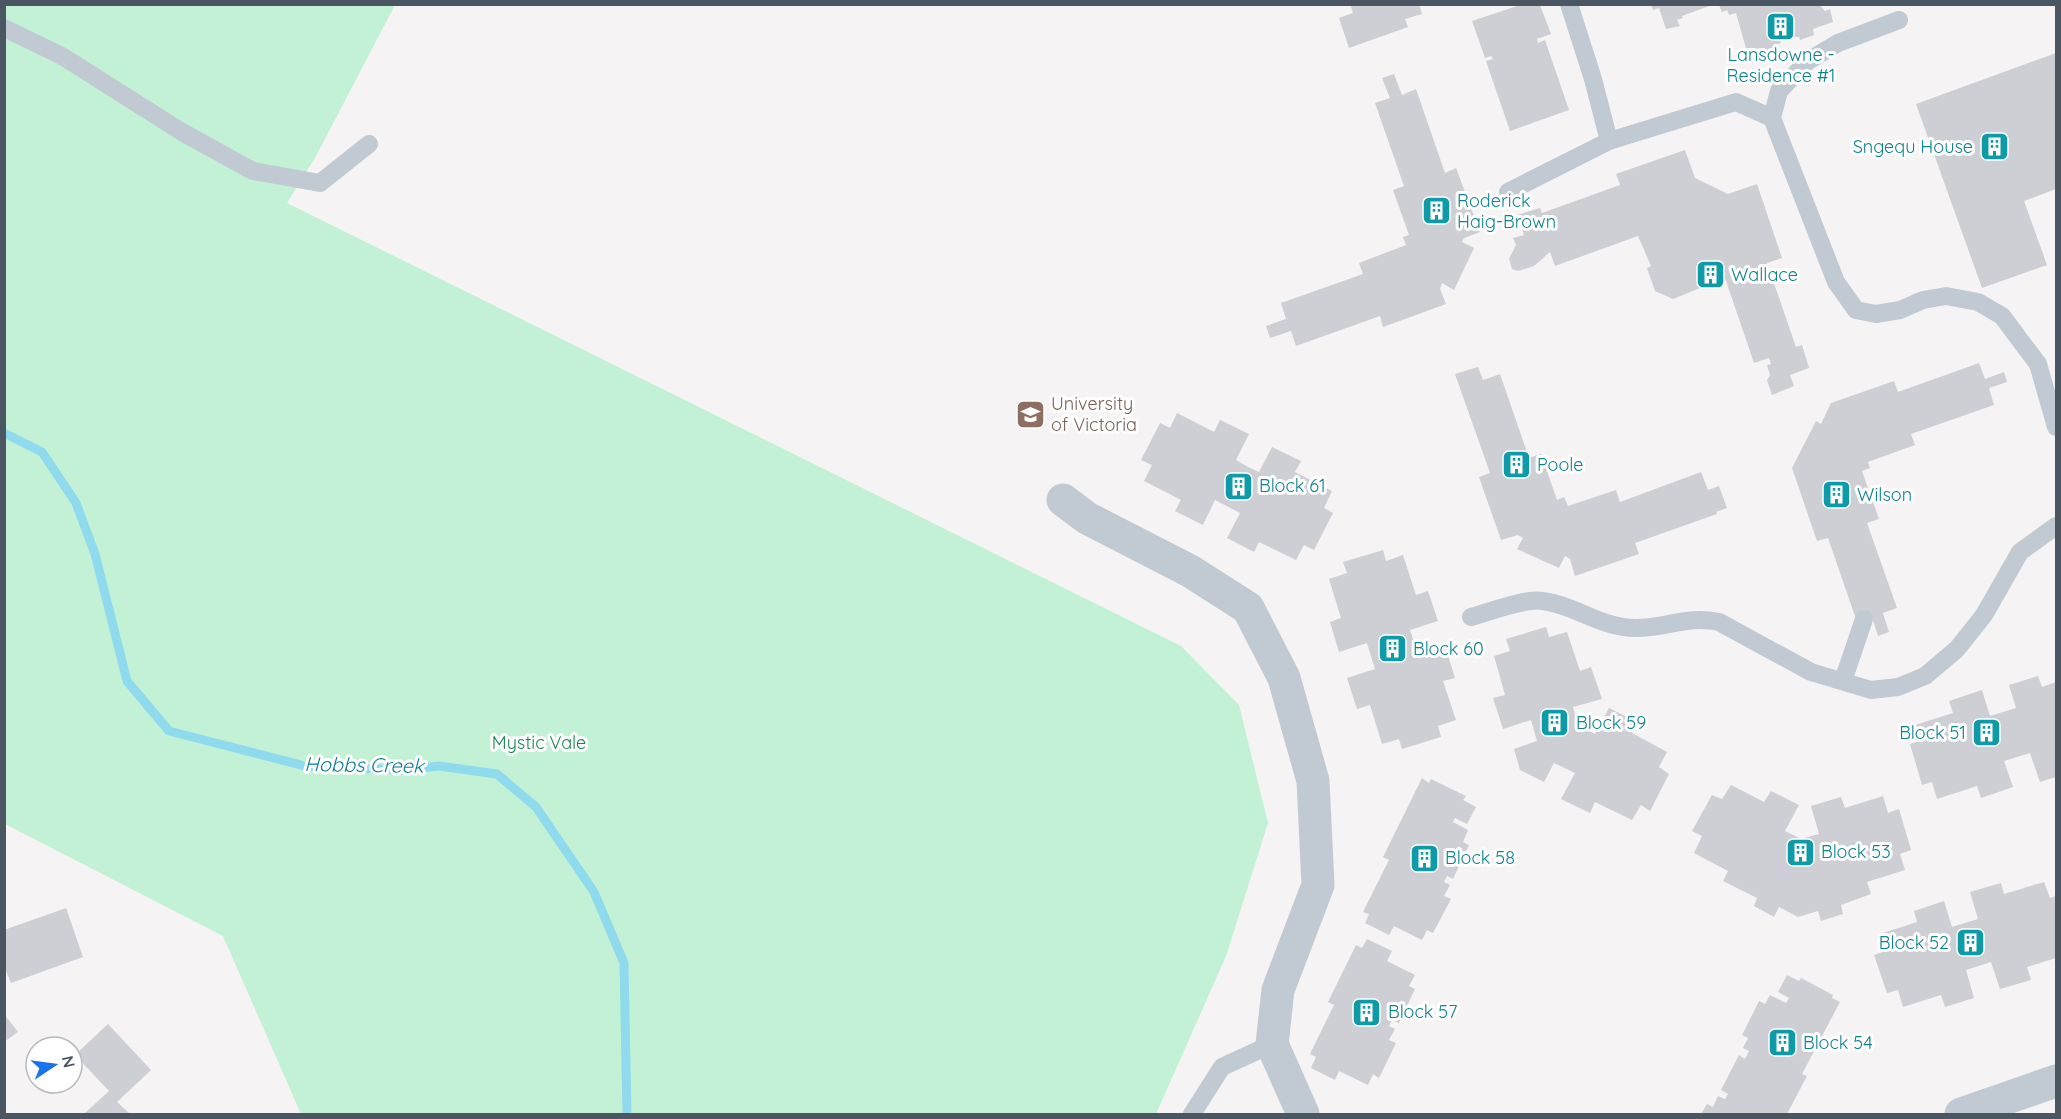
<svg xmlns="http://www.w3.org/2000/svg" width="2061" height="1119" font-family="Quicksand,sans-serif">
	<rect width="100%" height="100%" fill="#f5f3f3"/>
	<polygon fill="#c3f1d5" points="4,5 395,5 316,156 287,203 1181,646 1239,705 1268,823 1226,956 1156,1114 301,1114 223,936 5,824"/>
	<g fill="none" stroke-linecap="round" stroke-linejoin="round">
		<polyline stroke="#90daee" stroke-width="9" points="4,433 42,452 76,503 95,554 127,681 169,731 305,766 402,770 439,766 497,774 536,807 594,892 624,963 627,1114"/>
	</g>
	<g fill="#cdcfd5">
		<polygon points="1350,4 1419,4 1422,14 1405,19 1408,27 1349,48 1339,18 1353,13"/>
		<polygon points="1651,4 1819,4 1825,11 1830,9 1833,22 1813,29 1814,35 1800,40 1799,37 1792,37 1780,41 1781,43 1775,45 1777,49 1762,53 1760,48 1747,52 1736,13 1729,15 1727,10 1722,12 1719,5 1712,5 1682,16 1683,18 1677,20 1680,26 1666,29 1659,8 1653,10"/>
		<polygon points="1520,5 1540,5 1551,34 1537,39 1538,43 1545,40 1569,110 1510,131 1486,61 1493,59 1491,56 1485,58 1472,21"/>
		<polygon points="2056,53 2056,189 2024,201 2047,265 1982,288 1916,104"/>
		<polygon points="1394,74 1402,95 1416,89 1445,173 1456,168 1480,232 1464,238 1462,242 1474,248 1454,290 1442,283 1440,289 1446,304 1383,327 1380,316 1296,346 1291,331 1270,338 1266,326 1286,319 1281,303 1363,274 1359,263 1406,245 1403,237 1409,235 1393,190 1404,186 1375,103 1390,98 1382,78"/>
		<polygon points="1685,150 1695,178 1728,194 1757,184 1782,258 1767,263 1796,347 1802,345 1809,368 1790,375 1794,386 1772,395 1767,380 1770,375 1767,365 1771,364 1769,358 1754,363 1725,278 1673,299 1655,291 1647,268 1651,266 1638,236 1555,266 1550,252 1534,266 1518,271 1512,269 1509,259 1516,245 1513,238 1524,235 1517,215 1540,208 1542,213 1620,185 1616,174"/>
		<polygon points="1979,363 1985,379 2004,372 2007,382 1989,388 1994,405 1911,434 1915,445 1868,462 1870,468 1862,471 1879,519 1867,523 1897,608 1883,613 1889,632 1878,636 1872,617 1857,622 1828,538 1817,541 1792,468 1816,421 1821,424 1831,403 1894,381 1898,392"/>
		<polygon points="1478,367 1483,380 1500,374 1529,458 1541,454 1557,500 1564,497 1568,506 1616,490 1620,502 1701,472 1708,490 1719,486 1727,508 1716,512 1717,514 1635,543 1639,554 1575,576 1570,559 1565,556 1559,568 1517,549 1523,538 1518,535 1501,540 1479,477 1490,473 1455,374"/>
		<polygon points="1177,413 1214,432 1220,420 1249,434 1236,460 1250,468 1259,472 1272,447 1301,461 1295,472 1332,491 1324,508 1333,513 1314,550 1304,545 1296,560 1259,542 1254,552 1227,538 1240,513 1215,500 1203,525 1175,511 1181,500 1144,481 1152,465 1141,460 1160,423 1170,428"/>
		<polygon points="1383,550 1386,561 1403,555 1416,595 1428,591 1438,621 1410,630 1418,655 1445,646 1455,678 1443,681 1456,720 1438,726 1441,737 1402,749 1399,739 1382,744 1370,705 1357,709 1347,678 1375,669 1367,643 1339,652 1330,622 1341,618 1329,579 1347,573 1343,562"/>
		<polygon points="1546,627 1549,637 1567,632 1580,671 1591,667 1602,699 1573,707 1578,725 1595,734 1609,708 1637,722 1632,733 1667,752 1659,767 1669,774 1650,811 1641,805 1632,820 1595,802 1590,813 1561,799 1575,773 1554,763 1544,782 1520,770 1514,749 1537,741 1531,720 1503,729 1493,698 1505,695 1494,656 1510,651 1506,639"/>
		<polygon points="2038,676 2042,687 2056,682 2056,777 2040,782 2030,753 2004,761 2013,787 1981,798 1977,786 1937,799 1932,782 1922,785 1910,744 1920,741 1915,725 1953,713 1949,701 1982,690 1990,716 2016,708 2009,685"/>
		<polygon points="1422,778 1429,783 1431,779 1466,796 1463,800 1476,807 1467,824 1455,818 1453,822 1468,830 1463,842 1469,845 1453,879 1447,876 1444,882 1450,885 1444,896 1451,899 1433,933 1427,930 1422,940 1394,926 1389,935 1365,923 1369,914 1363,912 1389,860 1383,857"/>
		<polygon points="1731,785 1764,802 1771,791 1799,805 1785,831 1801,839 1819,834 1811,806 1841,797 1845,808 1883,796 1888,813 1899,809 1911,850 1900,854 1905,870 1867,882 1871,894 1841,905 1843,914 1821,921 1818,911 1798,917 1779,907 1774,917 1754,906 1757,898 1723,881 1728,871 1694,853 1702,836 1692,831 1712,795 1722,799"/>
		<polygon points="2044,882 2050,898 2056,896 2056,958 2027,967 2031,980 2000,989 1991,962 1966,970 1974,998 1945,1007 1941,995 1903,1007 1898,990 1887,993 1874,955 1885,951 1880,934 1917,922 1914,911 1944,901 1952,927 1968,922 1978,919 1970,892 2001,883 2004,894"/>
		<polygon points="66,908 83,957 11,983 4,966 4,930"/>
		<polygon points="1367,939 1392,951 1387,961 1415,975 1409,986 1415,989 1399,1023 1392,1020 1389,1026 1395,1029 1389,1040 1396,1043 1379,1078 1373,1074 1368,1085 1339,1071 1335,1080 1311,1068 1316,1057 1310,1054 1334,1005 1328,1002 1356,945 1362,948"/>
		<polygon points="1787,975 1799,981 1801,978 1833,995 1832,998 1840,1002 1802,1074 1807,1076 1787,1114 1701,1114 1707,1104 1713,1107 1718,1096 1725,1099 1728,1094 1721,1090 1739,1055 1745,1059 1749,1051 1743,1048 1748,1038 1742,1035 1759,1001 1765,1004 1770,995 1786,1003 1789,998 1778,992"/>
		<polygon points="4,1014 18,1032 4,1042"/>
		<polygon points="108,1024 151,1070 117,1102 130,1114 84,1114 109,1091 75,1055"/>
	</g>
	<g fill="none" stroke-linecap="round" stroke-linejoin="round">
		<g stroke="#c1cad2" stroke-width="18">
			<polyline points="1569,4 1593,79 1609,141"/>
			<polyline points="1899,20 1838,43 1808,61 1779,91 1772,118 1836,282 1856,310 1876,314 1900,310 1923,300 1946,296 1978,302 2002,316 2038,364 2056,427"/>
			<polyline points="4,28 62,56 182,132 253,171 320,183 369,144"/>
			<polyline points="1508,192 1609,141 1736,102 1772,118"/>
			<path d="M1471,617C1489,612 1525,598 1543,601C1575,605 1601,628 1636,628C1667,628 1687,615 1719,622L1811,672L1871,690L1898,687L1925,676L1957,649L1984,615L2020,552L2056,526"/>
			<polyline points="1843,681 1864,619"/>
			<polyline points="1192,1114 1222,1067 1272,1044"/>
		</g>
		<g stroke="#c1cad2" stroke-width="33">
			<polyline points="1063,500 1087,518 1190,571 1248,608 1284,678 1313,781 1318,885 1278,990 1272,1044 1303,1114"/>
			<polyline points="1961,1114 2056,1081"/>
		</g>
	</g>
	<defs>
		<symbol id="building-square" viewBox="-11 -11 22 22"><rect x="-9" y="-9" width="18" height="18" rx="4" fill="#0f9aa8" stroke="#fff"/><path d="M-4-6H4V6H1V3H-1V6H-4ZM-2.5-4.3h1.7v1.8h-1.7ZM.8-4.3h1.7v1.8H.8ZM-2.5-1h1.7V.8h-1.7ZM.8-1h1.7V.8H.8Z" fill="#fff"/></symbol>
		<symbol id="university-square" viewBox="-11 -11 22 22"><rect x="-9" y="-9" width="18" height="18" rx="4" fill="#8d6e63" stroke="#fff"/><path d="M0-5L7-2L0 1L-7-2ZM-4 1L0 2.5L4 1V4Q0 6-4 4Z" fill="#fff"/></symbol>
	</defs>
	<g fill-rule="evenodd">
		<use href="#building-square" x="1764" y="10" width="33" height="33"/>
		<use href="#building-square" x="1978" y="130" width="33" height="33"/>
		<use href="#building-square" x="1420" y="194" width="33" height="33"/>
		<use href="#building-square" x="1694" y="258" width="33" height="33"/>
		<use href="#university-square" x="1014" y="398" width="33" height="33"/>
		<use href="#building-square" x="1500" y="448" width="33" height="33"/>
		<use href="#building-square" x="1222" y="470" width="33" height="33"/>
		<use href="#building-square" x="1820" y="478" width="33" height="33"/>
		<use href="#building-square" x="1376" y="632" width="33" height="33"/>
		<use href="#building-square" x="1538" y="706" width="33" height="33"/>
		<use href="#building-square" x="1970" y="716" width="33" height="33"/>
		<use href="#building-square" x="1784" y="836" width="33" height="33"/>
		<use href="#building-square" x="1408" y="842" width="33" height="33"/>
		<use href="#building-square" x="1954" y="926" width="33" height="33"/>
		<use href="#building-square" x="1350" y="996" width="33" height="33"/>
		<use href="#building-square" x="1766" y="1026" width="33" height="33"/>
	</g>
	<g text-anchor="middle" stroke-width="6" stroke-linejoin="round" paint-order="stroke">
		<g font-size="18" fill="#0d838f" stroke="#fff" text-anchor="start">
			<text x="1781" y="61" text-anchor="middle">Lansdowne -<tspan x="1781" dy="21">Residence #1</tspan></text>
			<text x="1973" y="153" text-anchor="end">Sngequ House</text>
			<text x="1457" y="207">Roderick<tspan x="1457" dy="21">Haig-Brown</tspan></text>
			<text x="1731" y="281">Wallace</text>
			<text x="1537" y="471">Poole</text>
			<text x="1259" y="492">Block 61</text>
			<text x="1857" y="501">Wilson</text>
			<text x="1413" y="655">Block 60</text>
			<text x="1576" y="729">Block 59</text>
			<text x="1966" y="739" text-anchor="end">Block 51</text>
			<text x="1821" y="858">Block 53</text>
			<text x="1445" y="864">Block 58</text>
			<text x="1949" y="949" text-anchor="end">Block 52</text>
			<text x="1388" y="1018">Block 57</text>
			<text x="1803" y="1049">Block 54</text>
		</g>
		<g font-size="18" fill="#785e54" stroke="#fff" text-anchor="start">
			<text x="1051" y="410">University<tspan x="1051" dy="21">of Victoria</tspan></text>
		</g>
		<g font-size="18" fill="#17864f" stroke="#fff">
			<text x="539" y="749">Mystic Vale</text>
		</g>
		<g font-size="20" font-style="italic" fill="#0c7c9b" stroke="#fff">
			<text transform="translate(364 765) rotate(1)" y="7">Hobbs Creek</text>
		</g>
	</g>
	<rect width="2061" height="1119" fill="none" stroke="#4a5661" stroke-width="12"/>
	<g transform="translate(54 1065) rotate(77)"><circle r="28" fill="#ffffff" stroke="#b7bbc0" stroke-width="1.5"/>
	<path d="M0-4.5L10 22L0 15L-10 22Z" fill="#1a73e8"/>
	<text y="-9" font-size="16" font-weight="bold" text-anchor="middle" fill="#4a5661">N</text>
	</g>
</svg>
